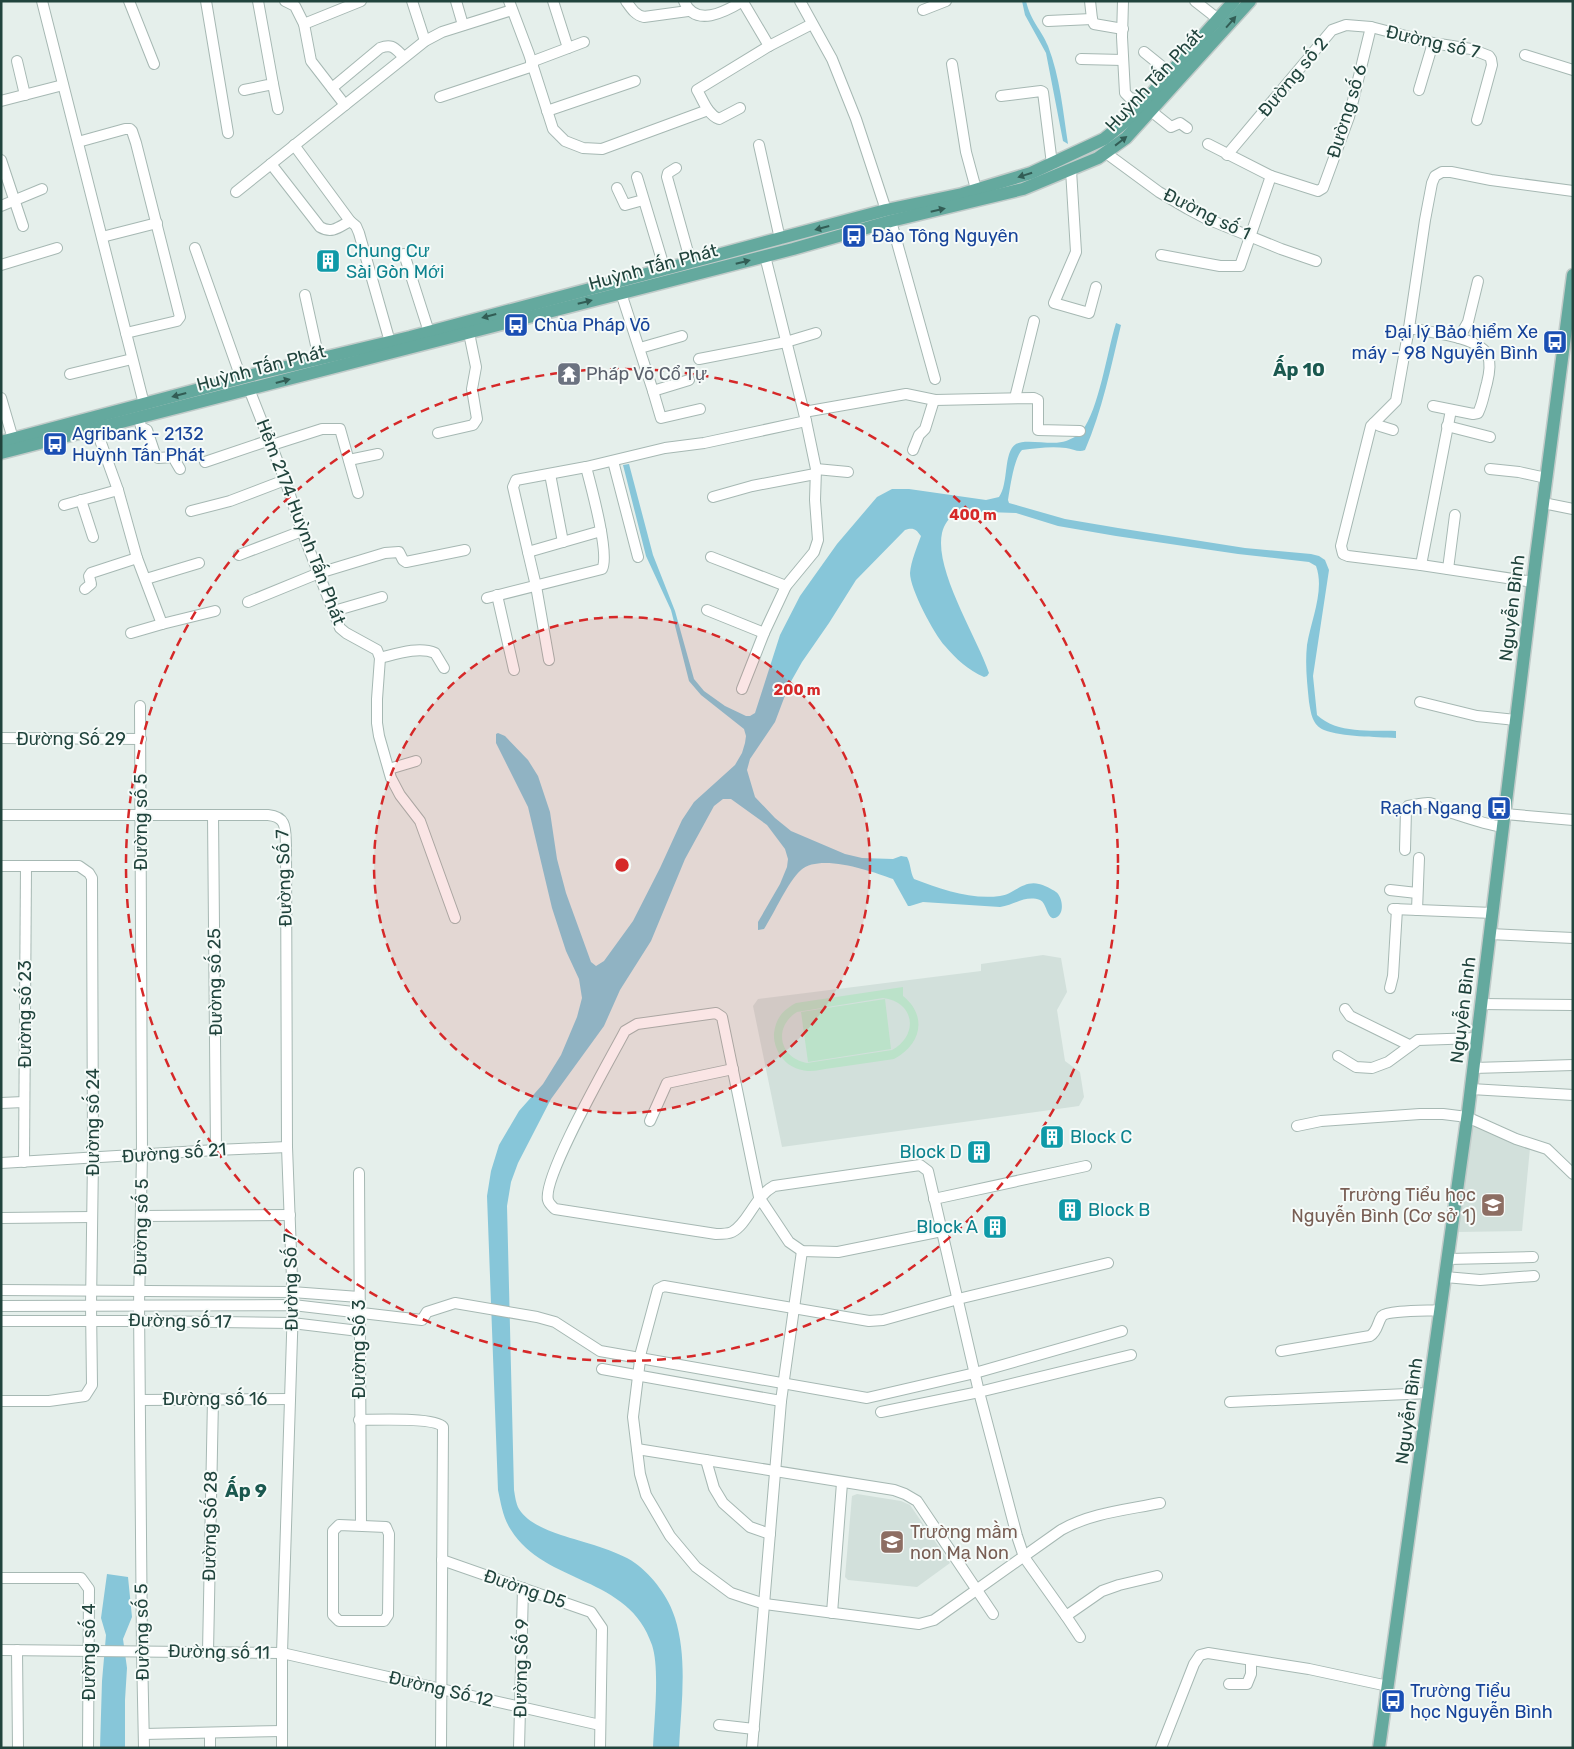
<svg xmlns="http://www.w3.org/2000/svg" width="1574" height="1749" font-family="Rubik,sans-serif">
	<rect width="100%" height="100%" fill="#e5efeb"/>
	<g fill="#d2e0db">
		<polygon points="1043,955 1061,958 1067,992 1057,1010 1065,1061 1080,1072 1084,1097 1079,1106 782,1147 753,1006 758,999 981,971 981,964"/>
		<polygon points="1472,1125 1530,1148 1522,1231 1458,1232"/>
		<polygon points="857,1494 901,1501 910,1505 950,1563 917,1587 848,1580 845,1577 852,1496"/>
	</g>
	<g fill="#bbe2c9" fill-rule="evenodd">
		<path d="M903,987V996C928,1016 921,1045 894,1059C874,1062 853,1065 832,1068C823,1069 811,1073 802,1070C785,1067 773,1050 774,1033C776,1018 783,1010 796,1003ZM883,998C915,1002 919,1035 892,1050L807,1063C779,1058 773,1027 797,1012Z"/>
		<polygon points="885,999 891,1049 808,1062 801,1012"/>
	</g>
	<g fill="#87c6d9">
		<path d="M1022,1H1026C1031,22 1041,29 1048,46C1060,77 1063,111 1068,144L1063,141L1046,53L1025,15Z"/>
		<path d="M1116,323L1121,325C1111,367 1102,411 1085,450C1079,453 1073,449 1066,448C1052,446 1036,448 1022,450C1014,458 1010,488 1008,500L1009,503L1065,519L1118,528L1245,548L1311,554L1319,556L1325,560L1329,570L1313,676L1317,715C1337,734 1371,730 1396,731V738C1376,737 1342,737 1324,730C1312,725 1311,713 1309,702C1307,682 1305,664 1307,645C1311,620 1325,590 1316,566L1309,562L1238,554L1116,536L1058,526L1016,513L957,511C949,518 944,524 942,533C934,570 977,637 989,673L987,676L984,677C968,670 956,659 945,646C934,634 910,589 910,573C911,561 917,547 921,536C916,529 913,527 905,530L856,580L829,623L802,662L789,685L775,722L750,759L747,770L755,797L775,818L791,831L845,854L862,858L893,859L901,856L907,857C911,864 910,872 914,879C941,889 971,900 1000,896C1013,895 1023,880 1039,884C1044,885 1052,889 1056,892C1063,897 1065,915 1055,918C1047,920 1047,903 1040,900C1025,895 1014,905 1000,907L923,902L910,906H908L893,879C871,871 820,853 801,870C787,883 775,912 764,929L758,930V922L780,884L787,867L788,859L785,849L767,825L731,799H723L714,806L685,859L651,941L620,990L604,1026L551,1099L518,1163L511,1182L507,1206L514,1490C515,1496 516,1504 519,1509C528,1523 546,1530 561,1535C582,1542 617,1550 635,1563C653,1576 669,1598 675,1618C688,1659 681,1706 679,1748H653C654,1721 660,1669 652,1645C629,1575 545,1585 511,1530C503,1518 501,1504 498,1490L487,1196L491,1171L499,1145L519,1111L543,1084L561,1055L577,1017L582,998L579,979L566,951L552,908L528,807L496,743V734L498,733L505,736L528,760L538,776L550,812L557,859L566,893L591,962L596,966L604,961L633,921L660,868L682,820L694,802L735,765L742,753L745,743L746,736L744,729L701,695L689,681L671,610L646,556L623,465L629,464L653,555L675,611L694,679L704,691L725,706L746,716H750L755,713L780,635L800,596L837,544L877,497L892,489H909L986,500L999,497C1009,484 1003,452 1016,444C1026,438 1053,446 1066,441C1071,439 1078,436 1082,431C1099,409 1107,352 1116,323Z"/>
		<polygon points="107,1574 128,1577 132,1617 123,1639 127,1668 125,1700 125,1748 100,1748 102,1681 106,1635 101,1618"/>
	</g>
	<g fill="none" stroke-linecap="round" stroke-linejoin="round">
		<defs>
			<g id="minor">
				<polyline points="42,1 144,404"/>
				<polyline points="129,1 154,64"/>
				<polyline points="206,1 228,133"/>
				<polyline points="285,1 295,6 304,24"/>
				<polyline points="412,1 425,41"/>
				<polyline points="456,1 463,25"/>
				<polyline points="509,1 529,54 553,129 565,141 583,148 602,149 708,110"/>
				<polyline points="553,1 568,48"/>
				<path d="M626,1C631,8 635,15 644,17L688,11"/>
				<path d="M684,1C695,28 725,12 743,1"/>
				<polyline points="800,1 832,59 856,119 886,210"/>
				<polyline points="1090,1 1092,19 1094,24 1123,29"/>
				<polyline points="1123,1 1122,37 1125,93 1130,98 1145,101"/>
				<polyline points="1195,1 1218,19"/>
				<polyline points="743,2 769,46"/>
				<polyline points="923,10 946,1"/>
				<polyline points="1048,21 1092,19"/>
				<polyline points="1144,52 1170,73"/>
				<polyline points="1525,55 1573,70"/>
				<polyline points="1081,59 1123,60"/>
				<polyline points="17,61 25,95"/>
				<polyline points="531,62 584,42"/>
				<polyline points="952,64 966,152 976,189"/>
				<polyline points="273,84 278,109"/>
				<path d="M332,88L380,48C393,43 395,49 404,57"/>
				<polyline points="244,90 273,84 258,1"/>
				<polyline points="1419,90 1433,43"/>
				<polyline points="1001,96 1041,91 1043,92 1052,164"/>
				<polyline points="440,97 533,66"/>
				<polyline points="1,101 63,85"/>
				<polyline points="345,105 311,61 304,24 361,1"/>
				<path d="M740,108L719,119C707,114 703,100 697,90L769,46L812,24"/>
				<polyline points="547,111 635,81"/>
				<polyline points="1151,111 1171,127 1180,123 1187,128"/>
				<polyline points="78,142 125,129 130,129 132,131 136,143 180,317 177,321 126,333"/>
				<polyline points="1208,144 1271,176 1318,191 1323,188 1349,117 1371,27"/>
				<polyline points="294,145 350,221 356,226 359,233 390,342"/>
				<polyline points="759,145 780,239"/>
				<polyline points="1106,153 1159,192 1188,209 1205,218 1281,249 1316,261"/>
				<polyline points="1227,155 1332,30 1346,25 1371,27 1433,43 1471,49 1489,56 1491,59 1492,65 1477,120"/>
				<polyline points="1,160 23,226"/>
				<polyline points="676,168 668,173 667,177 691,263"/>
				<polyline points="1071,170 1076,252 1054,303 1089,313 1096,287"/>
				<polyline points="637,177 665,270"/>
				<polyline points="617,188 625,205 643,200"/>
				<polyline points="236,192 271,164"/>
				<polyline points="1,206 42,189"/>
				<path d="M350,221C339,227 332,234 320,227L271,164L425,41L442,32L512,10"/>
				<polyline points="891,221 935,379"/>
				<polyline points="102,237 157,223"/>
				<polyline points="195,248 241,378"/>
				<polyline points="404,254 429,332"/>
				<polyline points="1161,255 1220,266 1240,266 1271,176"/>
				<polyline points="1,265 57,248"/>
				<polyline points="621,293 653,391 689,380"/>
				<polyline points="305,295 319,359"/>
				<path d="M1409,328C1428,332 1481,337 1488,356C1491,364 1489,375 1487,383C1484,393 1483,403 1478,413L1473,414L1433,406"/>
				<polyline points="1459,338 1468,322 1478,281"/>
				<polyline points="640,348 682,336"/>
				<polyline points="699,359 786,342 816,333"/>
				<polyline points="70,374 132,359"/>
				<polyline points="249,389 285,480 302,531 340,628 346,633 377,650 380,658 377,699 377,723 379,736 391,778 400,795 420,821 455,918"/>
				<polyline points="653,391 661,418 700,409"/>
				<polyline points="1,398 13,439"/>
				<polyline points="1015,398 1034,321"/>
				<polyline points="804,412 906,394 935,400 1034,398 1038,400 1038,430 1080,431"/>
				<polyline points="139,418 141,427 147,430 156,457 158,458 173,457 180,469"/>
				<polyline points="1374,423 1380,426 1393,430"/>
				<polyline points="1447,426 1490,437"/>
				<polyline points="96,429 118,490 137,558 162,624"/>
				<polyline points="438,433 473,425 477,419 472,389 476,367 469,333"/>
				<polyline points="272,445 322,429 340,429 358,493"/>
				<polyline points="913,450 919,435 925,429 934,400"/>
				<polyline points="349,460 378,454"/>
				<polyline points="613,461 638,557"/>
				<polyline points="205,462 270,440"/>
				<polyline points="816,469 848,472"/>
				<polyline points="1490,469 1519,472 1546,478"/>
				<polyline points="550,474 563,542"/>
				<polyline points="713,497 752,486 815,474"/>
				<polyline points="81,500 93,537"/>
				<polyline points="1543,503 1573,509"/>
				<polyline points="64,505 118,490"/>
				<polyline points="191,511 230,501 285,480"/>
				<polyline points="528,552 513,487 516,480 586,467 665,448 704,443 806,421"/>
				<polyline points="239,555 302,531"/>
				<polyline points="711,557 786,586"/>
				<polyline points="1421,565 1451,410"/>
				<polyline points="1448,569 1455,515"/>
				<polyline points="146,579 199,563"/>
				<polyline points="1533,582 1421,565 1348,556 1343,554 1341,546 1371,426 1396,401 1409,328 1425,220 1432,183 1435,176 1442,172 1451,172 1491,180 1573,191"/>
				<polyline points="85,589 91,584 89,576 91,573 137,558"/>
				<polyline points="497,595 514,670"/>
				<path d="M487,598L602,569C610,555 591,486 586,467"/>
				<polyline points="248,602 319,573 385,553 399,552 403,560 406,562 465,550"/>
				<polyline points="707,610 764,633"/>
				<polyline points="334,611 382,597"/>
				<polyline points="131,633 162,624 215,611"/>
				<path d="M380,658C396,654 419,646 435,653L444,668"/>
				<polyline points="549,660 536,586 528,552 601,531"/>
				<polyline points="742,689 764,633 786,586 814,552 818,540 815,500 816,469 806,421 765,256"/>
				<polyline points="1420,702 1477,716 1516,720"/>
				<polyline points="140,706 142,1155 139,1305 142,1651 144,1748"/>
				<polyline points="1,738 141,739"/>
				<polyline points="389,769 416,761"/>
				<polyline points="1505,814 1573,820"/>
				<path d="M1,815H268C288,817 285,830 286,846L287,1147L293,1305L282,1653V1748"/>
				<polyline points="213,815 216,1150"/>
				<path d="M1405,850L1406,809L1408,806C1415,805 1422,803 1428,803C1436,803 1439,809 1446,811C1465,817 1483,824 1503,827"/>
				<polyline points="1,866 79,866 89,873 92,878 93,1158 91,1306 92,1385 85,1396 49,1401 1,1401"/>
				<polyline points="1390,890 1417,893"/>
				<polyline points="1393,909 1493,913"/>
				<polyline points="1417,910 1419,858"/>
				<polyline points="1490,934 1573,938"/>
				<polyline points="1390,988 1393,976 1397,909"/>
				<polyline points="1481,1004 1573,1005"/>
				<polyline points="1345,1009 1350,1016 1409,1045"/>
				<polyline points="1338,1056 1356,1067 1372,1068 1388,1062 1418,1040 1477,1038"/>
				<polyline points="1473,1068 1573,1065"/>
				<polyline points="1471,1089 1573,1095"/>
				<polyline points="1,1103 24,1102"/>
				<polyline points="650,1121 667,1083 733,1069"/>
				<polyline points="1297,1126 1321,1121 1420,1114 1443,1114 1467,1117 1516,1139 1547,1149 1573,1174"/>
				<polyline points="24,1162 26,866"/>
				<polyline points="1,1163 216,1150 287,1147"/>
				<polyline points="359,1173 361,1525"/>
				<polyline points="934,1199 1086,1166"/>
				<polyline points="141,1216 290,1215"/>
				<polyline points="1,1218 92,1217"/>
				<path d="M942,1231L838,1252L802,1251L789,1242L759,1197L722,1017L716,1013L637,1024L625,1031C611,1058 542,1177 548,1200C549,1204 553,1207 555,1209L716,1234C721,1234 728,1234 732,1232C748,1224 754,1197 774,1186L920,1165L928,1171L979,1392L1017,1536L1024,1557L1066,1616L1102,1591L1119,1585L1157,1576"/>
				<polyline points="1448,1259 1533,1257"/>
				<path d="M1108,1263L958,1299L883,1320L869,1321L664,1286L658,1289L641,1352L633,1417L640,1474L646,1495L670,1536L696,1567L731,1593L746,1598L765,1604L919,1624L934,1620L1061,1530C1091,1513 1126,1510 1160,1503"/>
				<polyline points="1445,1277 1480,1280 1534,1276"/>
				<polyline points="1,1290 292,1292 359,1297"/>
				<polyline points="1,1306 293,1305 422,1320 427,1312 455,1303 537,1317 555,1322 600,1351 867,1398 975,1373 1122,1331"/>
				<polyline points="1,1321 140,1321 292,1323 359,1331"/>
				<path d="M1281,1351L1370,1336C1378,1331 1377,1323 1382,1316C1388,1310 1430,1311 1441,1310"/>
				<polyline points="602,1369 781,1401"/>
				<polyline points="140,1400 290,1399"/>
				<polyline points="1230,1402 1429,1393"/>
				<polyline points="881,1412 979,1392 1131,1355"/>
				<path d="M359,1420C374,1420 435,1417 443,1427L441,1748"/>
				<polyline points="637,1449 894,1490 905,1494 917,1501 993,1614"/>
				<polyline points="706,1460 714,1488 723,1503 750,1527 770,1534"/>
				<polygon points="339,1525 386,1527 389,1534 388,1615 384,1621 339,1621 333,1615 333,1531"/>
				<polyline points="442,1560 591,1612 602,1628 600,1748"/>
				<polyline points="1,1578 81,1578 89,1589 88,1748"/>
				<polyline points="832,1613 842,1483"/>
				<polyline points="1066,1616 1080,1637"/>
				<polyline points="1,1650 282,1653 600,1725"/>
				<polyline points="17,1650 18,1748"/>
				<polyline points="208,1652 213,1399"/>
				<polyline points="1229,1684 1247,1684 1251,1674 1251,1661"/>
				<polyline points="719,1725 754,1729"/>
				<polyline points="144,1734 282,1731"/>
				<polyline points="210,1748 210,1733"/>
				<polyline points="519,1748 523,1588"/>
				<polyline points="752,1748 781,1401 802,1251"/>
				<polyline points="1161,1748 1194,1664 1200,1655 1208,1653 1309,1669 1388,1686"/>
			</g>
			<g id="major">
				<polyline points="1,442 256,374 410,337 886,210 962,194 1031,173 1104,139 1131,117 1234,1"/>
				<polyline points="1,453 793,249 891,221 1023,189 1098,158 1126,138 1250,1"/>
				<polyline points="1379,1748 1468,1112 1536,557 1573,275"/>
			</g>
		</defs>
		<use href="#minor" stroke="#a6b8b3" stroke-width="12"/>
		<use href="#major" stroke="#c1cbc9" stroke-width="15"/>
		<use href="#minor" stroke="#fff" stroke-width="10"/>
		<use href="#major" stroke="#64a99e" stroke-width="12"/>
	</g>
	<defs><path id="oneway-solid" d="M-6-.8H1V-3.2L6.5 0L1 3.2V.8H-6Z" transform="scale(1.25)"/></defs>
	<g fill="#325d55">
		<use href="#oneway-solid" transform="translate(1231 22) rotate(-49)"/>
		<use href="#oneway-solid" transform="translate(1121 141) rotate(-38)"/>
		<use href="#oneway-solid" transform="translate(1025 175) rotate(162)"/>
		<use href="#oneway-solid" transform="translate(938 210) rotate(-13)"/>
		<use href="#oneway-solid" transform="translate(822 228) rotate(165)"/>
		<use href="#oneway-solid" transform="translate(743 262) rotate(-14)"/>
		<use href="#oneway-solid" transform="translate(585 302) rotate(-14)"/>
		<use href="#oneway-solid" transform="translate(489 316) rotate(165)"/>
		<use href="#oneway-solid" transform="translate(283 381) rotate(-15)"/>
		<use href="#oneway-solid" transform="translate(179 395) rotate(165)"/>
	</g>
	<circle cx="622" cy="865" r="248" fill="#d62828" fill-opacity=".12"/>
	<g fill="none" stroke="#d62828" stroke-width="2.5" stroke-dasharray="9 6">
		<circle cx="622" cy="865" r="248"/>
		<circle cx="622" cy="865" r="496"/>
	</g>
	<defs>
		<symbol id="bus-square" viewBox="-11 -11 22 22"><rect x="-9" y="-9" width="18" height="18" rx="4" fill="#1a4fb4" stroke="#f6fbf9"/><path d="M-5-6H5V4H4V6H2V4H-2V6H-4V4H-5ZM-3.5-4V0h7V-4ZM-3.5 1.2v1.5H-2V1.2ZM2 1.2v1.5H3.5V1.2Z" fill="#fff"/></symbol>
		<symbol id="building-square" viewBox="-11 -11 22 22"><rect x="-9" y="-9" width="18" height="18" rx="4" fill="#0f9aa8" stroke="#f6fbf9"/><path d="M-4-6H4V6H1V3H-1V6H-4ZM-2.5-4.3h1.7v1.8h-1.7ZM.8-4.3h1.7v1.8H.8ZM-2.5-1h1.7V.8h-1.7ZM.8-1h1.7V.8H.8Z" fill="#fff"/></symbol>
		<symbol id="temple-square" viewBox="-11 -11 22 22"><rect x="-9" y="-9" width="18" height="18" rx="4" fill="#6b7280" stroke="#f6fbf9"/><path d="M0-6L5-2H3V0L6.5 2.5H4V6H1.5V3h-3V6H-4V2.5H-6.5L-3 0V-2H-5Z" fill="#fff"/></symbol>
		<symbol id="school-square" viewBox="-11 -11 22 22"><rect x="-9" y="-9" width="18" height="18" rx="4" fill="#8d6e63" stroke="#f6fbf9"/><path d="M0-5L7-2L0 1L-7-2ZM-4 1L0 2.5L4 1V4Q0 6-4 4Z" fill="#fff"/></symbol>
	</defs>
	<g fill-rule="evenodd">
		<use href="#bus-square" x="840" y="222" width="28" height="28"/>
		<use href="#building-square" x="314" y="247" width="28" height="28"/>
		<use href="#bus-square" x="502" y="311" width="28" height="28"/>
		<use href="#bus-square" x="1541" y="328" width="28" height="28"/>
		<use href="#temple-square" x="555" y="360" width="28" height="28"/>
		<use href="#bus-square" x="41" y="430" width="28" height="28"/>
		<use href="#bus-square" x="1485" y="794" width="28" height="28"/>
		<use href="#building-square" x="1038" y="1123" width="28" height="28"/>
		<use href="#building-square" x="965" y="1138" width="28" height="28"/>
		<use href="#school-square" x="1479" y="1191" width="28" height="28"/>
		<use href="#building-square" x="1056" y="1196" width="28" height="28"/>
		<use href="#building-square" x="981" y="1213" width="28" height="28"/>
		<use href="#school-square" x="878" y="1528" width="28" height="28"/>
		<use href="#bus-square" x="1379" y="1687" width="28" height="28"/>
	</g>
	<g text-anchor="middle" stroke-width="4" stroke-linejoin="round" paint-order="stroke">
		<g font-size="18" fill="#21443d" stroke="#f6fbf9">
			<text transform="translate(1433 42) rotate(13)" y="6">Đường số 7</text>
			<text transform="translate(1293 77) rotate(-50)" y="6">Đường số 2</text>
			<text transform="translate(1154 80) rotate(-47)" y="6">Huỳnh Tấn Phát</text>
			<text transform="translate(1347 111) rotate(-73)" y="6">Đường số 6</text>
			<text transform="translate(1207 214) rotate(26)" y="6">Đường số 1</text>
			<text transform="translate(653 267) rotate(-15)" y="6">Huỳnh Tấn Phát</text>
			<text transform="translate(261 368) rotate(-15)" y="6">Huỳnh Tấn Phát</text>
			<text transform="translate(301 522) rotate(69)" y="6">Hẻm 2174 Huỳnh Tấn Phát</text>
			<text transform="translate(1512 608) rotate(-83)" y="6">Nguyễn Bình</text>
			<text x="71" y="745">Đường Số 29</text>
			<text transform="translate(141 822) rotate(-90)" y="6">Đường số 5</text>
			<text transform="translate(284 878) rotate(-92)" y="6">Đường Số 7</text>
			<text transform="translate(215 982) rotate(-91)" y="6">Đường số 25</text>
			<text transform="translate(1463 1010) rotate(-83)" y="6">Nguyễn Bình</text>
			<text transform="translate(25 1014) rotate(-90)" y="6">Đường số 23</text>
			<text transform="translate(93 1122) rotate(-90)" y="6">Đường số 24</text>
			<text transform="translate(174 1153) rotate(-4)" y="6">Đường số 21</text>
			<text transform="translate(141 1227) rotate(-89)" y="6">Đường số 5</text>
			<text transform="translate(291 1282) rotate(-91)" y="6">Đường Số 7</text>
			<text transform="translate(180 1321) rotate(1)" y="6">Đường số 17</text>
			<text transform="translate(359 1349) rotate(-90)" y="6">Đường Số 3</text>
			<text x="215" y="1405">Đường số 16</text>
			<text transform="translate(1409 1411) rotate(-82)" y="6">Nguyễn Bình</text>
			<text transform="translate(210 1526) rotate(-89)" y="6">Đường Số 28</text>
			<text transform="translate(525 1589) rotate(19)" y="6">Đường D5</text>
			<text transform="translate(142 1632) rotate(-91)" y="6">Đường số 5</text>
			<text transform="translate(89 1652) rotate(-90)" y="6">Đường số 4</text>
			<text transform="translate(219 1652) rotate(1)" y="6">Đường số 11</text>
			<text transform="translate(521 1668) rotate(-89)" y="6">Đường Số 9</text>
			<text transform="translate(441 1689) rotate(13)" y="6">Đường Số 12</text>
		</g>
		<g font-size="18" fill="#164399" stroke="#f6fbf9" text-anchor="start">
			<text x="872" y="242">Đào Tông Nguyên</text>
			<text x="534" y="331">Chùa Pháp Võ</text>
			<text x="1538" y="338" text-anchor="end">Đại lý Bảo hiểm Xe<tspan x="1538" dy="21">máy - 98 Nguyễn Bình</tspan></text>
			<text x="72" y="440">Agribank - 2132<tspan x="72" dy="21">Huỳnh Tấn Phát</tspan></text>
			<text x="1482" y="814" text-anchor="end">Rạch Ngang</text>
			<text x="1410" y="1697">Trường Tiểu<tspan x="1410" dy="21">học Nguyễn Bình</tspan></text>
		</g>
		<g font-size="18" fill="#0d838f" stroke="#f6fbf9" text-anchor="start">
			<text x="346" y="257">Chung Cư<tspan x="346" dy="21">Sài Gòn Mới</tspan></text>
			<text x="1070" y="1143">Block C</text>
			<text x="962" y="1158" text-anchor="end">Block D</text>
			<text x="1088" y="1216">Block B</text>
			<text x="978" y="1233" text-anchor="end">Block A</text>
		</g>
		<g font-size="18" fill="#5b616d" stroke="#f6fbf9" text-anchor="start">
			<text x="586" y="380">Pháp Võ Cổ Tự</text>
		</g>
		<g font-size="18" fill="#785e54" stroke="#f6fbf9" text-anchor="end">
			<text x="1476" y="1201">Trường Tiểu học<tspan x="1476" dy="21">Nguyễn Bình (Cơ sở 1)</tspan></text>
			<text x="910" y="1538" text-anchor="start">Trường mầm<tspan x="910" dy="21">non Mạ Non</tspan></text>
		</g>
		<g font-size="19" font-weight="bold" fill="#1a584f" stroke="#f6fbf9">
			<text x="1299" y="376">Ấp 10</text>
			<text x="246" y="1497">Ấp 9</text>
		</g>
	</g>
	<circle cx="622" cy="865" r="8" fill="#d62828" stroke="#f6fbf9" stroke-width="2.5"/>
	<g font-size="15" text-anchor="middle" font-weight="bold" fill="#d62828" stroke="#f6fbf9" stroke-width="4" stroke-linejoin="round" paint-order="stroke">
		<text x="973" y="520">400 m</text>
		<text x="797" y="695">200 m</text>
	</g>
	<rect width="1574" height="1749" fill="none" stroke="#21443d" stroke-width="5"/>
</svg>
